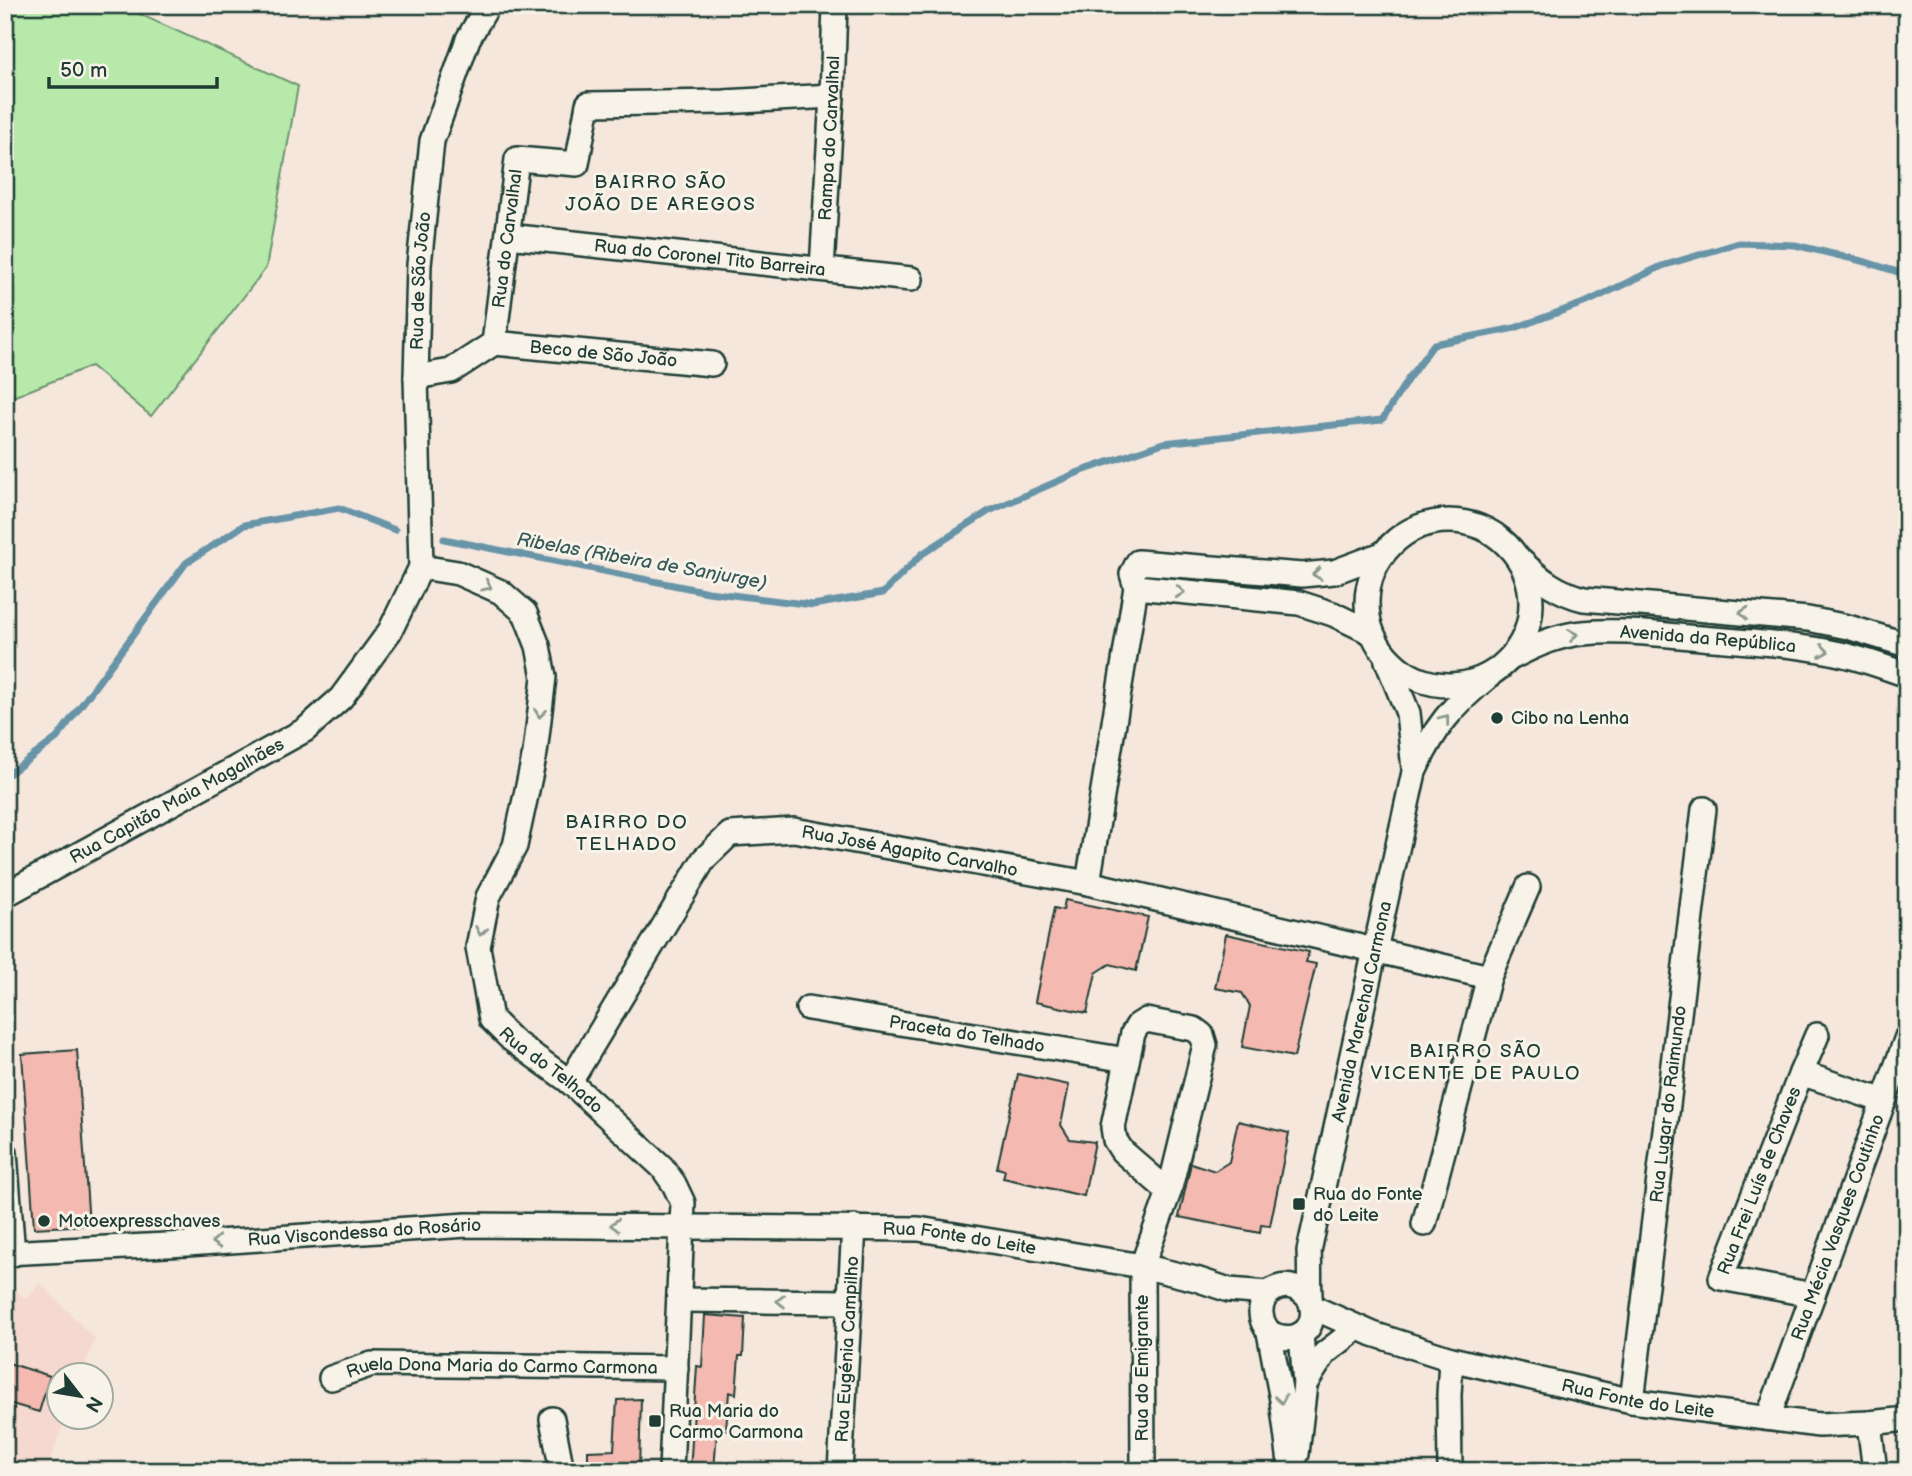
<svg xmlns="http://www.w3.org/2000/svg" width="1912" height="1476" font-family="'Balsamiq Sans',sans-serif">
	<rect width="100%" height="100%" fill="#f6e7dd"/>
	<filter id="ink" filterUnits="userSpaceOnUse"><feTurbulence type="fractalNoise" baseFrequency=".0143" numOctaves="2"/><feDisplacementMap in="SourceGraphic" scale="14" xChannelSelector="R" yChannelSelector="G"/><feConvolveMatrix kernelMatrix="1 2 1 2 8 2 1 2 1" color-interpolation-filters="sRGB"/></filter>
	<g filter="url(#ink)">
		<polygon fill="#f5d9d0" points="5,1281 26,1299 40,1283 95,1339 82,1374 60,1374 60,1416 66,1417 46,1471 5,1471"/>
		<polygon fill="#b7eaaa" stroke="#6b946f" stroke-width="2" points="5,5 120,5 298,86 266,268 151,416 91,366 5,400"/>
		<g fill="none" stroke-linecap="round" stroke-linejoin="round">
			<g stroke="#6794a8" stroke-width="7">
				<polyline points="444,539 708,592 813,605 883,593 922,554 989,511 1079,472 1163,443 1382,420 1408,379 1434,344 1515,328 1589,301 1662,266 1739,243 1795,245 1866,262 1907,275"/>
				<polyline points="5,775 9,774 57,738 186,563 244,525 339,508 395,530"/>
			</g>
		</g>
		<g fill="#f4b9b0" stroke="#1f3d34" stroke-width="2">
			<polygon points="1065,900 1148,917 1136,971 1110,964 1096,973 1087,1013 1035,1002 1054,908 1063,910"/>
			<polygon points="1226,934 1309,952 1306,962 1316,964 1294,1057 1242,1047 1250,1006 1242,993 1215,988"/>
			<polygon points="77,1050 89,1225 34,1228 22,1054"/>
			<polygon points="1018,1074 1069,1085 1061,1125 1070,1139 1095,1142 1084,1196 1003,1178 1005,1170 997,1168"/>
			<polygon points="1238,1121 1289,1133 1270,1226 1261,1225 1260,1233 1179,1217 1191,1163 1215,1171 1229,1162"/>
			<polygon points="705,1315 745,1318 743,1356 739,1356 736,1394 729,1392 726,1430 717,1430 714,1471 690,1471 697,1366 702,1367"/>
			<polygon points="5,1362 50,1376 39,1412 5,1402"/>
			<polygon points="641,1399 639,1471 588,1471 588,1451 614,1450 617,1400"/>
		</g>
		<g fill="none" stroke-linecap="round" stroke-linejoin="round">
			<defs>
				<g id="minor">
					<path id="s1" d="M508,236L911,279"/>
					<path id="s2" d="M822,269L832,96L835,5"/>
					<path id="s3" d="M494,343L712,364"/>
					<path id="s4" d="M416,377L451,371L494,343L517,159L577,164L588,104L724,102L832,96"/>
					<circle cx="1449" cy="603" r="82"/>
					<path d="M1521,561C1540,579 1558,593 1584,599L1808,619L1848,627L1907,645"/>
					<path id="s5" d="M421,567L458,573L501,592L525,613L538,646L544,677L535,753L515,846L488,897L478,947L491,1019L512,1040L570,1082L662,1167L674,1184L683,1203L671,1471"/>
					<polyline points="1372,633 1333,614 1299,603 1136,587 1132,574 1138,562 1302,575 1334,572 1382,554"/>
					<path id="s6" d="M1513,657C1535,645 1558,635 1583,633C1622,629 1662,635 1701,638C1748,642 1795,644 1840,654C1863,659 1885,667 1907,675"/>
					<polyline points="1387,661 1408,713 1414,769"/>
					<polyline points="1088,883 1136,587"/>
					<path id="s7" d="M5,895L305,730L341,698L390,631L421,567L416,377L419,265L432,141L468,39L488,5"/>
					<path id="s8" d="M808,1008L1127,1060"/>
					<polyline points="1801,1073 1817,1035"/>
					<path id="s9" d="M570,1082L704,859L730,834L794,830L1088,883L1489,977"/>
					<polyline points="5,1153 13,1254"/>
					<polyline points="1424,1224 1489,977 1528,887"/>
					<path id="s10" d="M5,1253L187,1244L467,1225L919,1229L1142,1266L1196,1279L1229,1290L1268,1293"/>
					<path id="s11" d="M1813,1295L1721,1278L1801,1073L1884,1101"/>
					<polyline points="679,1300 850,1302"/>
					<path id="s12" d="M1312,1307L1373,1334L1451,1359L1632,1401L1819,1425L1869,1423L1907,1419"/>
					<path id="s13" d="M1269,1332C1285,1342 1309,1339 1312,1317C1314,1309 1310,1303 1310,1295C1309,1280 1310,1266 1309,1251L1414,772C1434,728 1452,706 1489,676"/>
					<path id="s14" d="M331,1378L372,1364L676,1368"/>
					<polyline points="1305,1384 1325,1353 1351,1333"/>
					<path id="s15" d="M1632,1401L1704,809"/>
					<path id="s16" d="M1768,1418L1907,1037"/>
					<polyline points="552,1419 562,1471"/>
					<polyline points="1869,1423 1875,1471"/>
					<polyline points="1297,1454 1305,1384 1301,1334"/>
					<path id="s17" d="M840,1471L854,1227"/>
					<polyline points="1143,1471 1142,1266 1169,1192 1205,1045 1202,1035 1194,1029 1146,1020 1138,1025 1133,1033 1113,1127 1115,1140 1122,1151 1169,1192"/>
					<path d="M1291,1471L1282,1400L1269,1332C1243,1300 1286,1267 1310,1300"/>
					<polyline points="1450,1471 1449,1395 1451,1359"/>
				</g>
			</defs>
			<use href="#minor" stroke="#1f3d34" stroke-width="28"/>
			<use href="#minor" stroke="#f7f3e8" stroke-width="23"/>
		</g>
		<defs><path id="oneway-chevron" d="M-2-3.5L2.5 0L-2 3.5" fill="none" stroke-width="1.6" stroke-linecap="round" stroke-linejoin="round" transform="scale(1.75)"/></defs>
		<g stroke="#8b988e">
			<use href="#oneway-chevron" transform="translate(1317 574) rotate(173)"/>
			<use href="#oneway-chevron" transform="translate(487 586) rotate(24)"/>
			<use href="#oneway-chevron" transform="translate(1180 592) rotate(5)"/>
			<use href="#oneway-chevron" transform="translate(1744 613) rotate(-175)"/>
			<use href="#oneway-chevron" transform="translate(1573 635) rotate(-9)"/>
			<use href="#oneway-chevron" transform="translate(1824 651) rotate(10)"/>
			<use href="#oneway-chevron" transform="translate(540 713) rotate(97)"/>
			<use href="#oneway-chevron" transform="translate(1445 719) rotate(-52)"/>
			<use href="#oneway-chevron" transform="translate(481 931) rotate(101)"/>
			<use href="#oneway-chevron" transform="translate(615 1225) rotate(-180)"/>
			<use href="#oneway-chevron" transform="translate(216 1242) rotate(176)"/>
			<use href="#oneway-chevron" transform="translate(781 1301) rotate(-179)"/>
			<use href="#oneway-chevron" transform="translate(1281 1399) rotate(80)"/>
		</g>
	</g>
	<g fill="#1f3d34" stroke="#f7f3e8" stroke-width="2.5">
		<circle cx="1497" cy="718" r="7"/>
		<rect x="1292" y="1197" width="14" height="14" rx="3.5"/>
		<circle cx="44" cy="1221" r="7"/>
		<rect x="648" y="1414" width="14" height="14" rx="3.5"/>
	</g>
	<g text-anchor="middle" stroke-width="6" stroke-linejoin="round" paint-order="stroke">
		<g font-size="18" fill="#1f3d34" stroke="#f7f3e8">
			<text dy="6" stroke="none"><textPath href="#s2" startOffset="131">Rampa do Carvalhal</textPath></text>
			<text dy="6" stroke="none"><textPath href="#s4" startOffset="192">Rua do Carvalhal</textPath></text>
			<text dy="6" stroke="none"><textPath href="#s1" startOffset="203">Rua do Coronel Tito Barreira</textPath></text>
			<text dy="6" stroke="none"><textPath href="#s7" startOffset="831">Rua de São João</textPath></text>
			<text dy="6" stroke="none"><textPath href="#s3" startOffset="110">Beco de São João</textPath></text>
			<text dy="6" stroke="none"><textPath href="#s6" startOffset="200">Avenida da República</textPath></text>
			<text dy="6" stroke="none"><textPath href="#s7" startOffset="196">Rua Capitão Maia Magalhães</textPath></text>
			<text dy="6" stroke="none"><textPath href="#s9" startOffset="478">Rua José Agapito Carvalho</textPath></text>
			<text dy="6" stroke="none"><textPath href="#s13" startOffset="366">Avenida Marechal Carmona</textPath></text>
			<text dy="6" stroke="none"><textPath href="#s8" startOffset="161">Praceta do Telhado</textPath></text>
			<text dy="6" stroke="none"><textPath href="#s5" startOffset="616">Rua do Telhado</textPath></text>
			<text dy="6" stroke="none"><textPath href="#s15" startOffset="299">Rua Lugar do Raimundo</textPath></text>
			<text dy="6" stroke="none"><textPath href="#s11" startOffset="198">Rua Frei Luís de Chaves</textPath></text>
			<text dy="6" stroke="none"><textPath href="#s16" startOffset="203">Rua Mécia Vasques Coutinho</textPath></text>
			<text dy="6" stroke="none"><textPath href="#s10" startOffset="360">Rua Viscondessa do Rosário</textPath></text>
			<text dy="6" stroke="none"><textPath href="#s10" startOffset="956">Rua Fonte do Leite</textPath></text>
			<text dy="6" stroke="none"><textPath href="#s17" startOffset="122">Rua Eugénia Campilho</textPath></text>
			<text transform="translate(1142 1368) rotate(-90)" y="6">Rua do Emigrante</text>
			<text dy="6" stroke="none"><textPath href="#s14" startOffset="173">Ruela Dona Maria do Carmo Carmona</textPath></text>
			<text dy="6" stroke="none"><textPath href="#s12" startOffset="340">Rua Fonte do Leite</textPath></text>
		</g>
		<g font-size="18" fill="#1f3d34" stroke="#f7f3e8" text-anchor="start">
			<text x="1511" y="724">Cibo na Lenha</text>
			<text x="1313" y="1200">Rua do Fonte<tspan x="1313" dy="21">do Leite</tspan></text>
			<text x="58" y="1227">Motoexpresschaves</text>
			<text x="669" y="1417">Rua Maria do<tspan x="669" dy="21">Carmo Carmona</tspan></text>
		</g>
		<g font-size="19" letter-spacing="2" fill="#1f3d34" stroke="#f7f3e8">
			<text x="661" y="188">BAIRRO SÃO<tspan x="661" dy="22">JOÃO DE AREGOS</tspan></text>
			<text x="627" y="828">BAIRRO DO<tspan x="627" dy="22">TELHADO</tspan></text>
			<text x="1476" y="1057">BAIRRO SÃO<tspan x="1476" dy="22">VICENTE DE PAULO</tspan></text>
		</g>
		<g font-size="19" font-style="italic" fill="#375a5b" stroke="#f7f3e8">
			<text transform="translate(642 560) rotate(10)" y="7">Ribelas (Ribeira de Sanjurge)</text>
		</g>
	</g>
	<rect width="1912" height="1476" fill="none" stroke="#f7f3e8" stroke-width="28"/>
	<rect x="14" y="14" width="1884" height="1448" fill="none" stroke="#1f3d34" stroke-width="2.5" filter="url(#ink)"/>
	<g transform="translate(80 1396) rotate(121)"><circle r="33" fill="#f7f3e8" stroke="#a1aaa0" stroke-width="2"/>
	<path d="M0-5L12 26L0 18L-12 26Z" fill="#1f3d34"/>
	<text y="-10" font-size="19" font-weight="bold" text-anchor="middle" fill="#1f3d34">N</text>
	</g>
	<path d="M49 77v10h168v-10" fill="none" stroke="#1f3d34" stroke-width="3.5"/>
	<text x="60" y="77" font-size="21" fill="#1f3d34" stroke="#f7f3e8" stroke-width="5" paint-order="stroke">50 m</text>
</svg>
